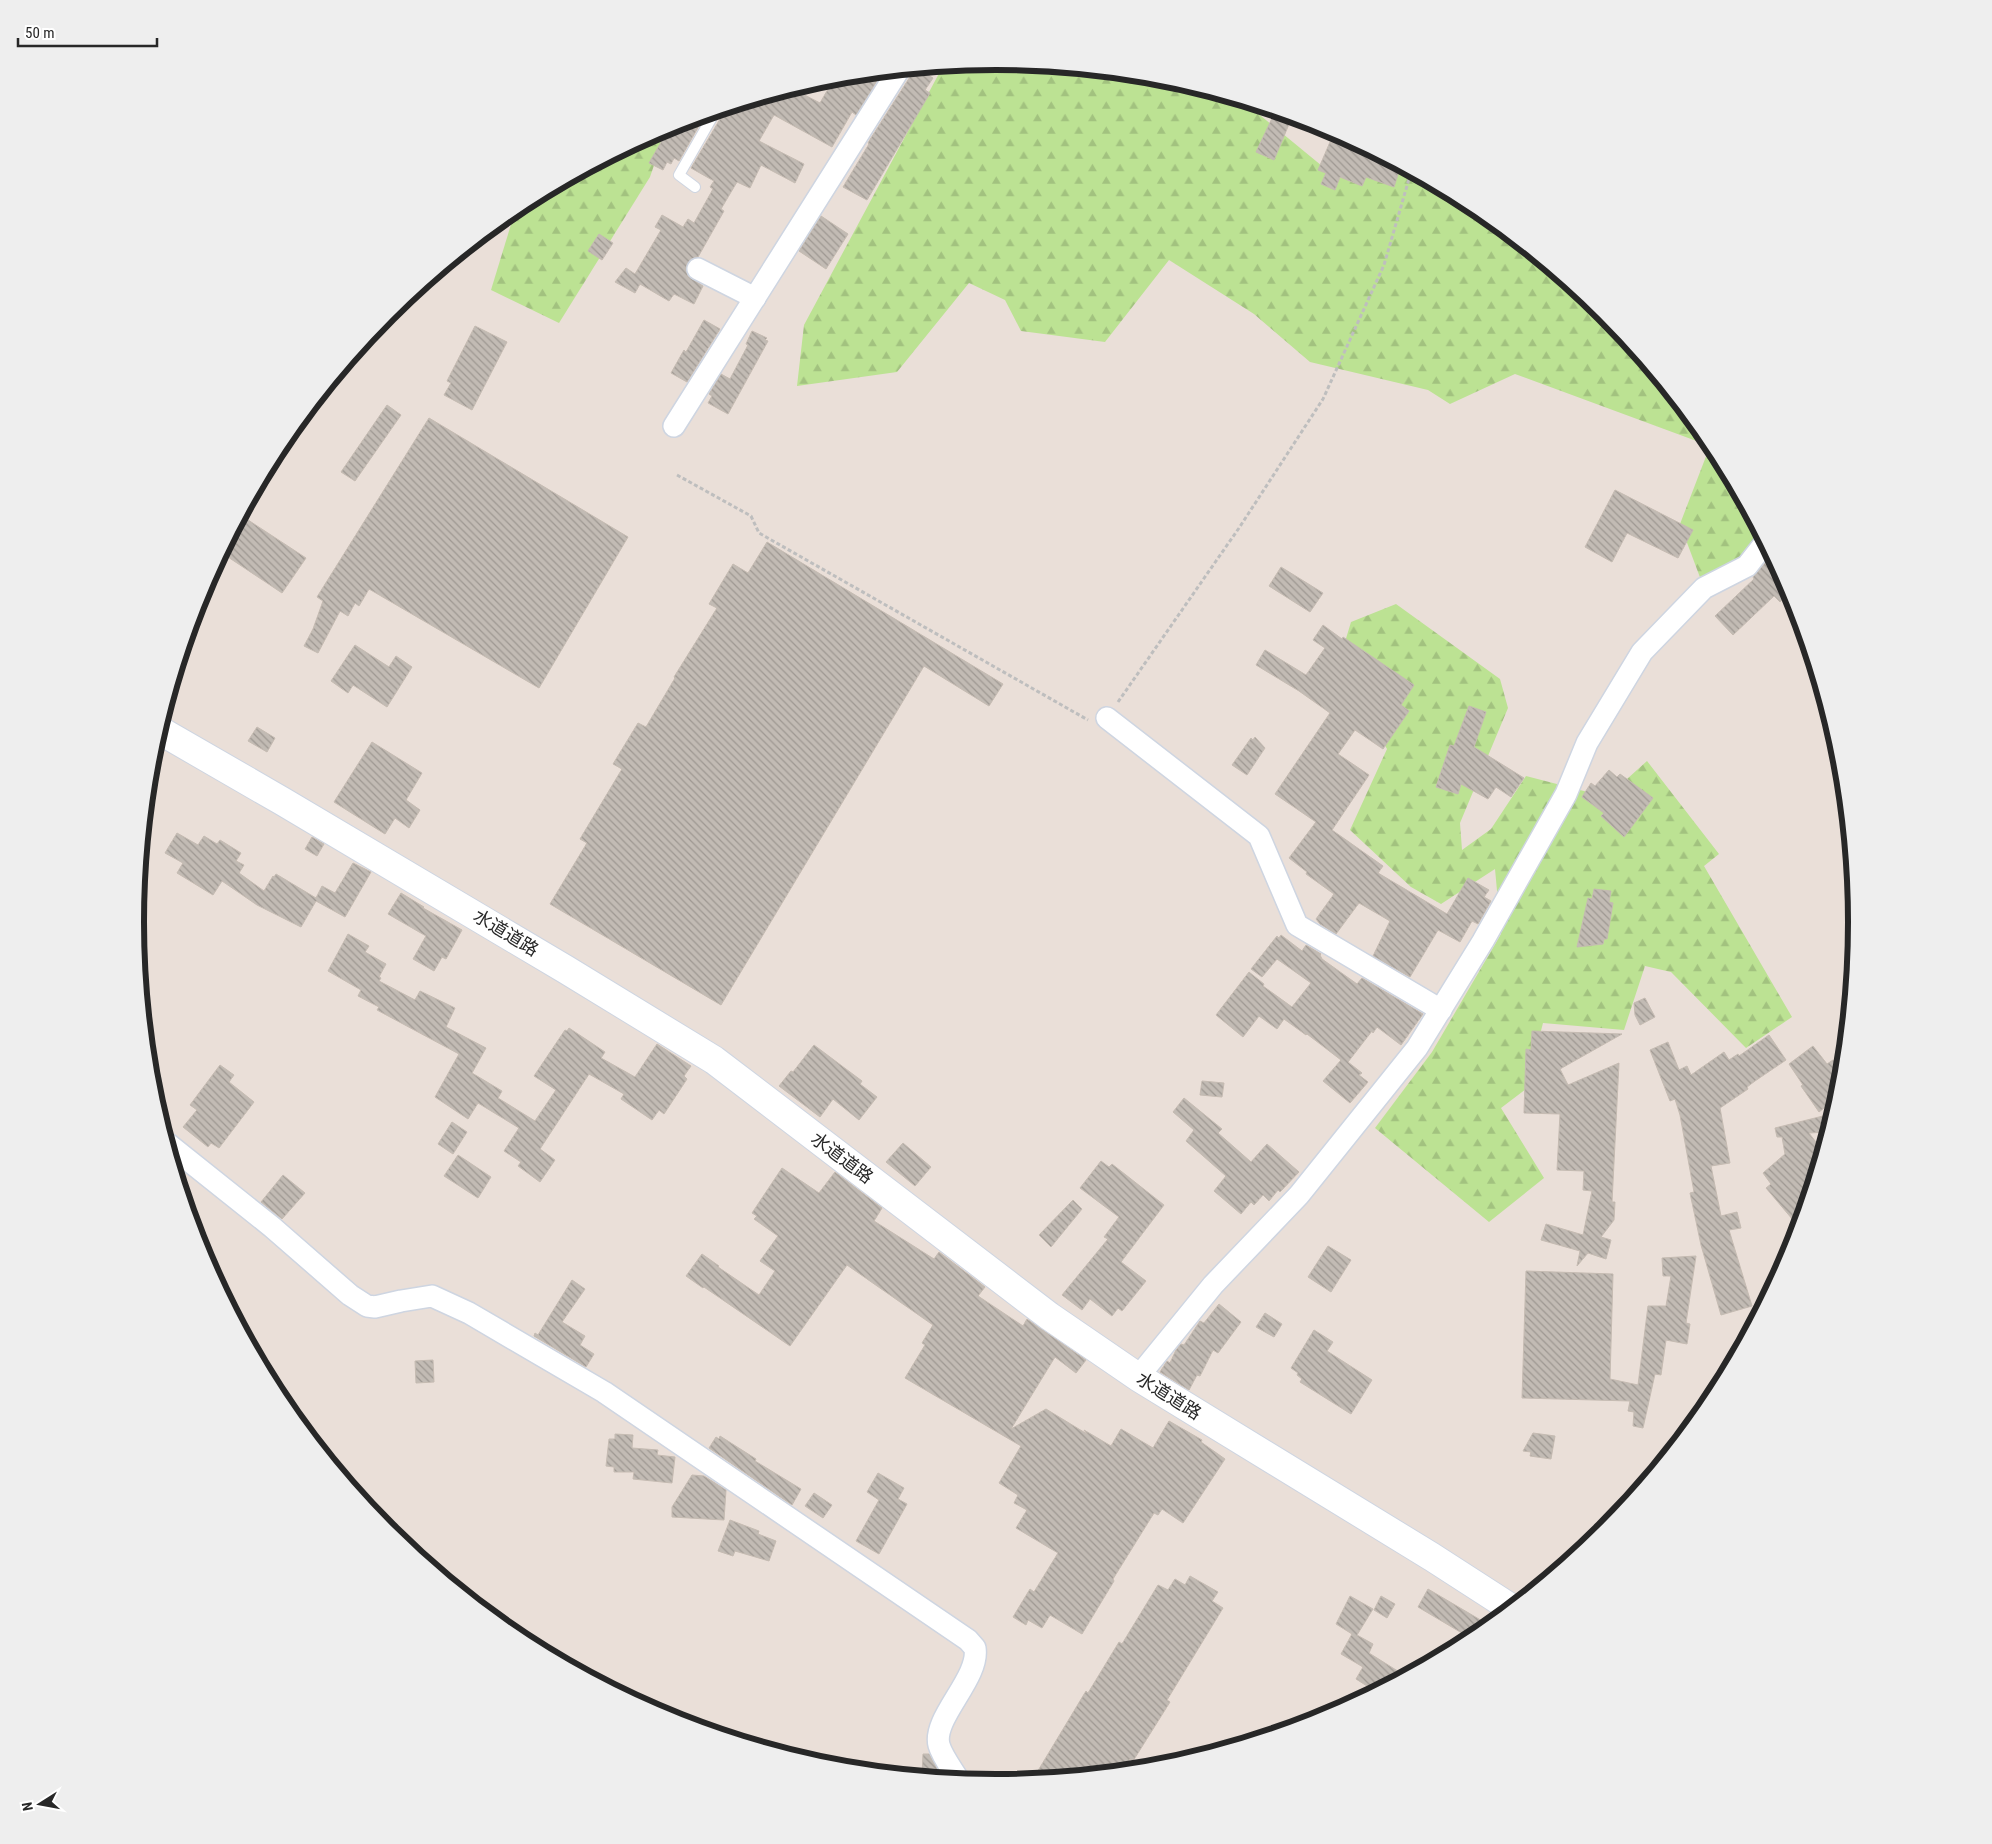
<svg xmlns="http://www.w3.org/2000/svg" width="1992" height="1844" font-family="'Roboto Condensed','Noto Sans JP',sans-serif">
	<defs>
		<pattern id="forest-firs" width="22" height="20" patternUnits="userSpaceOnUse" patternTransform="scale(1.25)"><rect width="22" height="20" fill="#bce293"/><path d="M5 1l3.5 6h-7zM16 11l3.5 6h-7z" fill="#a2c27f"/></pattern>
		<pattern id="building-back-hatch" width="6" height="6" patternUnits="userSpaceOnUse" patternTransform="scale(1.25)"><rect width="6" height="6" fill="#c2bbb4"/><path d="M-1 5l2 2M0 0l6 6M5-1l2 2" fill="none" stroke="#9e9892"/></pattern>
	</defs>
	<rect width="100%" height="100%" fill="#eadfd8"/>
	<g fill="url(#forest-firs)">
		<polygon points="996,61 1164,78 1244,102 1333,175 1381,156 1474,206 1605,314 1712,444 1762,539 1747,566 1704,588 1680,524 1710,446 1515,374 1450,404 1428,390 1310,362 1254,314 1169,260 1105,342 1021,331 1005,300 969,283 897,372 797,386 804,325 943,66"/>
		<polygon points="667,127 650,177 559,323 491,290 516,208"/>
		<polygon points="1396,604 1500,679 1508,708 1460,823 1462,850 1491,829 1526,776 1607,797 1647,761 1719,854 1704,866 1792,1017 1746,1048 1671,972 1645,966 1624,1030 1543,1023 1526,1089 1501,1108 1544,1178 1489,1222 1375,1128 1432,1052 1501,934 1495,869 1441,904 1411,887 1350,830 1387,749 1338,665 1351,622"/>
	</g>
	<g fill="url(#building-back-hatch)" stroke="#c5bbb2">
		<polygon points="915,69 918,69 933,78 925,90 930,93 867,200 843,187 869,144 868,143 871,138"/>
		<polygon points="876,73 880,76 856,115 852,112 832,147 774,115 759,141 804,164 795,183 761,165 750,188 737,182 721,209 724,211 698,257 691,259 687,264 686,270 688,276 703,286 694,304 674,294 669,301 640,284 635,293 615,282 626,268 635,274 661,230 655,227 662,215 683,227 688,219 694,223 713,189 710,187 714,181 691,168 726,109 782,92 791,97 795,90 820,103 835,77"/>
		<polygon points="1275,112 1292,117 1274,160 1256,152"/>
		<polygon points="690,120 700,124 679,161 674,158 671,164 667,162 663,170 649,163 671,125"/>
		<polygon points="1340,139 1355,145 1353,150 1400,168 1394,187 1366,177 1362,186 1340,177 1335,190 1321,184 1326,173 1318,170 1330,142 1332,143 1333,140 1338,143"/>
		<polygon points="821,216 848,234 826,269 799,251"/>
		<polygon points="599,234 613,243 602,260 588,251"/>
		<polygon points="704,320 720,329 687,382 671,373 684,350 686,352"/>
		<polygon points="475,326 507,342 472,410 444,395 451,383 447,381"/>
		<polygon points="752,331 767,338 765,340 768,341 728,414 708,403 712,396 709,394 721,374 730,379 748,345 746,344"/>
		<polygon points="387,405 401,415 355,481 341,472"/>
		<polygon points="429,418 628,537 539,688 369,589 359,606 355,603 348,616 340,611 318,653 304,646 313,629 323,601 317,597"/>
		<polygon points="1615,490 1693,530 1678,558 1627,533 1612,562 1585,547"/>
		<polygon points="242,516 306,558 282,593 222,553"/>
		<polygon points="767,542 1003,684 989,706 924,666 721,1005 550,904 587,843 580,839 622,769 613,764 638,723 646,727 675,678 674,677 717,608 709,604 733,564 748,573"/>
		<polygon points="1765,563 1785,581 1790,591 1780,602 1774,596 1733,635 1715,616 1754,579 1753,577"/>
		<polygon points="1281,567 1323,593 1310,612 1269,586"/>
		<polygon points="1323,625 1342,639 1343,637 1414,685 1401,705 1409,711 1383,749 1355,730 1338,754 1369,775 1332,830 1383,866 1378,873 1447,914 1468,878 1489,890 1484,897 1491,901 1478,924 1472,921 1460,942 1438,930 1410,977 1373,956 1390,921 1359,903 1336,934 1320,924 1316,919 1334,894 1306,874 1307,872 1289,858 1316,822 1275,794 1330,713 1299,691 1256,665 1265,650 1306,675 1325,648 1313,640"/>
		<polygon points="355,645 389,667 396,656 412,667 387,707 353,685 348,693 331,681"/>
		<polygon points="1469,706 1486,712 1474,747 1524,778 1511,797 1496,787 1488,799 1461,784 1458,794 1436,787 1450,745 1454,746"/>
		<polygon points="257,727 275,738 267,752 248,741"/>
		<polygon points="1255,737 1265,748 1247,775 1232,765 1251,738 1253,740"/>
		<polygon points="372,742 422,773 406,800 420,810 409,828 395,818 385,834 334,802"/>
		<polygon points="1609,770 1617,777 1620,774 1653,798 1624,837 1601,816 1604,813 1582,797 1591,783 1595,786"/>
		<polygon points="177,833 198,845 204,836 217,844 220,840 241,853 236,861 244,865 239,873 264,891 273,876 274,877 276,874 316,898 322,886 335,893 353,863 371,872 345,917 316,901 301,927 257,905 222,881 213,895 177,873 183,863 165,853"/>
		<polygon points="312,837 324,844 317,856 305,849"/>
		<polygon points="1594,889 1611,891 1609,902 1613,903 1607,939 1604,939 1603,944 1577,947 1588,898 1592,899"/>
		<polygon points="401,893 424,907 423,908 462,930 446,959 442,957 434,971 413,959 426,936 388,914"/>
		<polygon points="348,934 369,946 365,952 386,964 379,977 381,978 379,981 415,1000 420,991 455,1008 446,1027 486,1048 472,1073 502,1091 498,1098 535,1121 556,1090 534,1076 565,1030 567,1031 569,1028 605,1052 601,1058 635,1077 657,1044 691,1066 684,1076 687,1079 664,1114 659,1110 652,1120 621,1099 624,1094 589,1074 540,1149 555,1160 540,1182 518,1166 521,1162 504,1151 519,1128 478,1103 468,1119 435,1097 459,1054 377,1010 379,1007 358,996 361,990 328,971"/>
		<polygon points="1281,935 1302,951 1306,945 1321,954 1320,955 1322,959 1357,984 1362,978 1423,1014 1401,1045 1377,1027 1373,1033 1372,1031 1348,1062 1362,1073 1359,1075 1368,1082 1350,1103 1323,1081 1341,1060 1307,1034 1306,1035 1284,1019 1277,1029 1259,1016 1243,1037 1216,1015 1249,972 1264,984 1263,986 1292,1007 1311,983 1277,959 1262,977 1251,969 1277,936 1279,938"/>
		<polygon points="1645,998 1655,1017 1640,1025 1635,1015 1634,1003"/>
		<polygon points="1532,1031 1622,1034 1560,1069 1568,1085 1619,1063 1612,1202 1615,1202 1614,1220 1601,1237 1611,1240 1606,1259 1588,1253 1577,1266 1580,1251 1541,1240 1546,1224 1583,1235 1592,1191 1583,1190 1584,1171 1557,1170 1560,1114 1524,1113 1526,1049 1531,1050"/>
		<polygon points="1769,1035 1786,1060 1755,1081 1747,1087 1748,1089 1720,1108 1730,1163 1711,1166 1721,1216 1737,1212 1741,1228 1729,1230 1752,1306 1721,1315 1701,1245 1690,1193 1694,1192 1680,1115 1675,1099 1670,1101 1650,1050 1668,1042 1679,1070 1687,1066 1691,1075 1724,1052 1729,1060 1738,1054 1739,1056"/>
		<polygon points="814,1045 862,1081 860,1084 877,1097 859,1120 833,1099 820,1117 779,1086 791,1071 793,1072"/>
		<polygon points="1813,1046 1827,1064 1833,1060 1842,1072 1838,1097 1819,1112 1801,1086 1803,1085 1789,1064"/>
		<polygon points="220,1065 234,1075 229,1082 254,1102 219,1148 211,1143 208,1147 183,1127 197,1110 190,1105"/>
		<polygon points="1202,1081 1224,1083 1222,1097 1200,1095"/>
		<polygon points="1184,1098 1222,1129 1218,1133 1251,1162 1267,1144 1299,1172 1280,1192 1278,1190 1269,1201 1263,1195 1254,1205 1251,1202 1241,1214 1214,1191 1226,1176 1186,1141 1194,1130 1173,1112"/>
		<polygon points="1823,1116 1826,1132 1809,1133 1822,1150 1803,1211 1793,1220 1766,1188 1771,1184 1763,1173 1785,1154 1782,1137 1777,1137 1775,1128"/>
		<polygon points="452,1122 467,1132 453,1154 438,1144"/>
		<polygon points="903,1143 931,1167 915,1186 886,1162"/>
		<polygon points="458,1155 491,1177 478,1198 444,1176"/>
		<polygon points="1101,1161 1109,1167 1112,1164 1164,1205 1121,1262 1146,1281 1122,1311 1118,1308 1112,1316 1090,1299 1082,1310 1062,1295 1108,1239 1104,1237 1119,1217 1080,1188"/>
		<polygon points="782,1168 819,1193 835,1172 882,1208 874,1221 934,1259 939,1252 985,1287 978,1296 1023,1326 1027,1319 1086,1360 1076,1373 1055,1357 1011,1429 1046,1409 1087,1434 1084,1430 1111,1446 1121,1429 1153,1448 1169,1421 1202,1440 1201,1442 1225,1459 1183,1523 1162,1509 1158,1515 1154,1513 1113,1579 1114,1581 1082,1634 1050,1615 1042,1628 1028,1620 1026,1625 1013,1617 1030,1589 1034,1592 1058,1553 1016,1528 1027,1510 1014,1503 1018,1495 999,1483 1021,1446 905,1378 925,1345 922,1343 933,1325 847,1265 790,1346 704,1287 703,1288 686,1276 702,1254 719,1266 718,1267 759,1295 775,1271 760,1261 778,1236 754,1219 757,1216 752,1213"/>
		<polygon points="283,1175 305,1193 282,1219 261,1202"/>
		<polygon points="1073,1200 1082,1209 1051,1247 1039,1235"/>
		<polygon points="1328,1246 1351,1260 1331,1292 1308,1277"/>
		<polygon points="1696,1256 1686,1323 1690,1324 1687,1344 1666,1340 1661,1375 1655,1374 1643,1428 1633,1426 1634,1412 1628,1411 1630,1401 1522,1398 1526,1271 1613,1274 1610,1379 1638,1385 1648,1306 1666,1306 1671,1276 1663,1276 1662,1258"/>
		<polygon points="572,1280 585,1289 562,1322 585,1336 580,1345 594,1354 586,1367 534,1336 535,1333 538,1335"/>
		<polygon points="1219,1304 1241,1322 1218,1353 1213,1350 1200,1376 1197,1375 1189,1390 1160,1372 1167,1361 1170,1363 1176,1350 1181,1344 1184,1345 1200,1321 1204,1323"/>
		<polygon points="1265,1313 1282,1324 1274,1337 1256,1327"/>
		<polygon points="1314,1330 1333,1342 1327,1351 1372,1380 1351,1414 1300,1382 1302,1379 1297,1375 1298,1373 1291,1368"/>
		<polygon points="433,1360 434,1382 416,1383 415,1361"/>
		<polygon points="1533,1433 1555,1436 1551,1459 1530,1456 1531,1452 1523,1451"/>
		<polygon points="615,1434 633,1435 632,1448 658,1450 657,1455 675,1457 672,1483 633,1479 634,1472 614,1472 614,1467 606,1466 609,1439 615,1439"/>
		<polygon points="720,1436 756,1459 755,1461 801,1489 792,1505 709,1448 716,1437 719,1439"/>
		<polygon points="878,1473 904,1488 898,1499 907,1504 879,1554 856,1541 879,1500 867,1492"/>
		<polygon points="692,1475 704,1476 726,1490 724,1520 672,1517 672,1507"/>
		<polygon points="814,1493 832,1505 823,1518 805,1506"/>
		<polygon points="730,1520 759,1531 758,1534 776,1541 769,1561 735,1551 733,1556 718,1551"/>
		<polygon points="1190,1576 1218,1592 1212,1601 1223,1608 1167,1700 1170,1702 1133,1761 1130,1759 1123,1770 1033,1779 1086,1691 1088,1693 1119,1642 1122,1644 1158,1585 1168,1590 1175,1579 1185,1585"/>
		<polygon points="1428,1589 1489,1625 1472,1639 1418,1607"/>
		<polygon points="1350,1596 1373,1609 1357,1635 1373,1644 1369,1653 1404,1675 1375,1691 1356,1679 1363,1667 1341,1654 1352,1634 1336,1624"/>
		<polygon points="1381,1596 1395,1604 1387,1618 1374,1610"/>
		<polygon points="923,1754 929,1754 942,1777 922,1775"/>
	</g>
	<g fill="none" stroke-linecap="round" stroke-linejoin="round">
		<defs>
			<polyline id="lane" points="695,187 679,175 715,112"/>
			<g id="street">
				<polyline points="698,269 755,298"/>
				<polyline points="674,426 898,71"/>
				<polyline points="1107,718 1259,836 1297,925 1441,1010"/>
				<path d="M168,1144L272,1227L350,1295L367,1306L375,1307L401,1301L432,1296L469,1313L604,1392L968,1640L975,1648C980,1678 932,1718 939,1745C942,1756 952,1769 958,1779"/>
				<polyline points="1138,1377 1213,1285 1299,1195 1417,1048 1483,941 1566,794 1587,743 1642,652 1704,588 1747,566 1765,543"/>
			</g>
			<polyline id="secondary" points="159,730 282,801 565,969 714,1060 1049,1316 1138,1377 1432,1557 1511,1608"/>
		</defs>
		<use href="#lane" stroke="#ced5e1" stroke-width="12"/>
		<use href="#street" stroke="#ced5e1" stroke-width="24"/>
		<use href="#secondary" stroke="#ced5e1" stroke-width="30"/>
		<g stroke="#bebebe" stroke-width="3" stroke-dasharray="4 2.5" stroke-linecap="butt">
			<polyline points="677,475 751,516 759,533 1088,720"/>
			<polyline points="1118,702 1239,528 1323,399 1384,265 1411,172"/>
		</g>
		<use href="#lane" stroke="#fff" stroke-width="10"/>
		<use href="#street" stroke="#fff" stroke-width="21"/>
		<use href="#secondary" stroke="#fff" stroke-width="28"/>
	</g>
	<g text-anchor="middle" stroke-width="4.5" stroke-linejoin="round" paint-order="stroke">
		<g font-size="18" fill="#272727" stroke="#fff">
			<text transform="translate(506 933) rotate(31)" y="6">水道道路</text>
			<text transform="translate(842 1158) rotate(37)" y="6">水道道路</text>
			<text transform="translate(1169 1396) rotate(32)" y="6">水道道路</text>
		</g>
	</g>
	<path d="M0 0H1992V1844H0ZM144 922a852 852 0 1 1 1704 0a852 852 0 1 1-1704 0Z" fill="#eee" fill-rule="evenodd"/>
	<path fill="none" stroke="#272727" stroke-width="6" d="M144 922a852 852 0 1 1 1704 0a852 852 0 1 1-1704 0Z"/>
	<g transform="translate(40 1804) rotate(259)" stroke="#ffffff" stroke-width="4" paint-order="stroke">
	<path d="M0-4L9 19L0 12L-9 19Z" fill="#272727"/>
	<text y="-8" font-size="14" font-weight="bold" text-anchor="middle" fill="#272727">N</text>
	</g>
	<path d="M18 38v8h139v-8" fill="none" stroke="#272727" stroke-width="2.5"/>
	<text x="25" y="38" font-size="15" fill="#272727" stroke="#ffffff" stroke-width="4" paint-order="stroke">50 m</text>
</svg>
